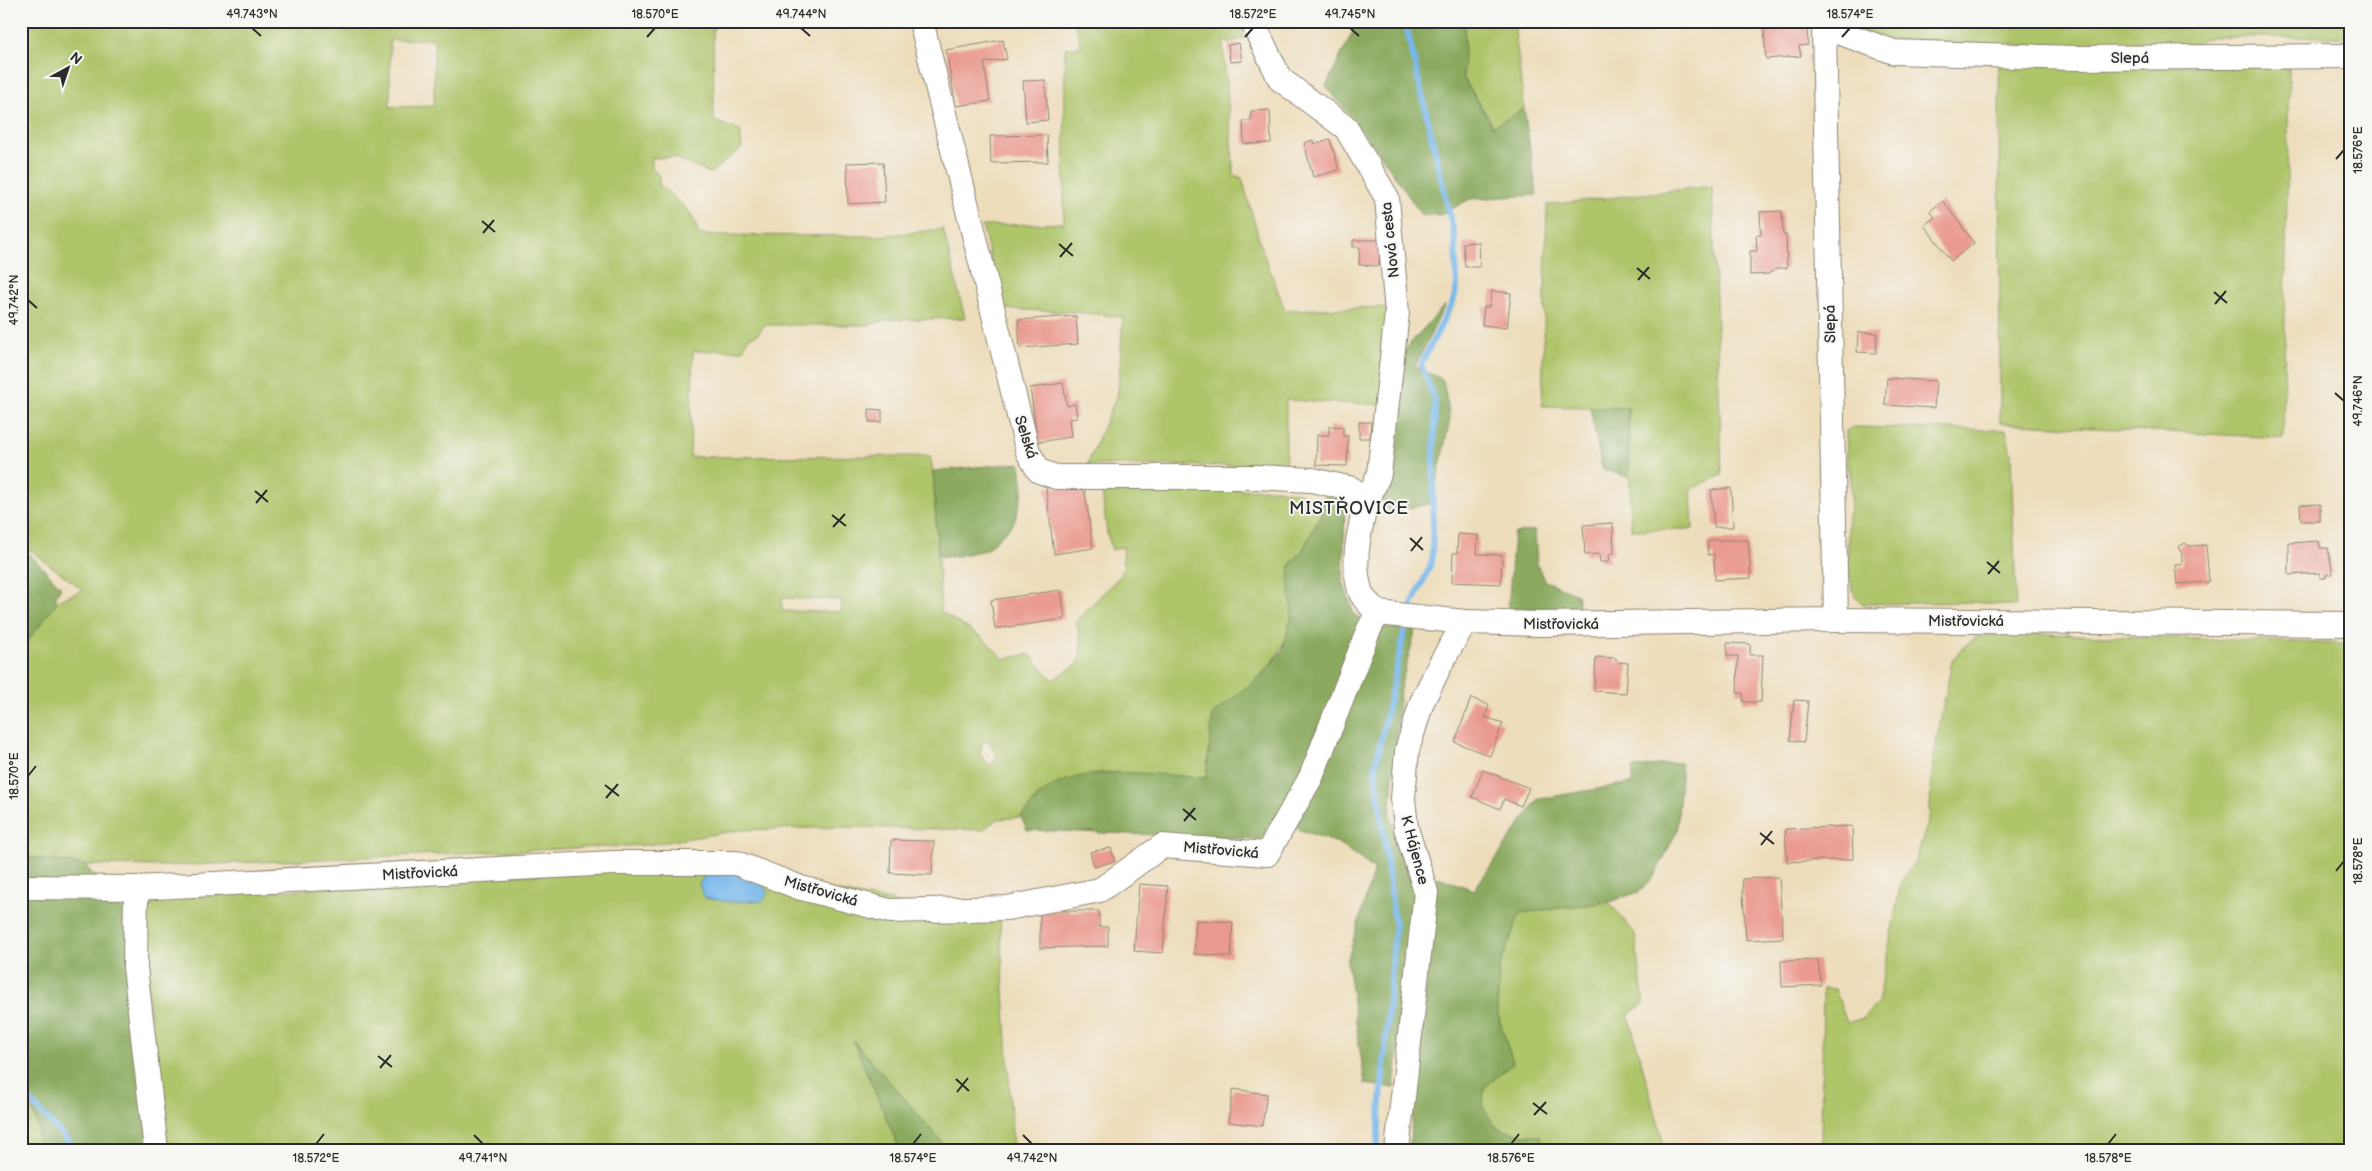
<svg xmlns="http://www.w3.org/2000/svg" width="2372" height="1171" font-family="'Balsamiq Sans',sans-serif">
	<rect width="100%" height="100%" fill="#f6f6f2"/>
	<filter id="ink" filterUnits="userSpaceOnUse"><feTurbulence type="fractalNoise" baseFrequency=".02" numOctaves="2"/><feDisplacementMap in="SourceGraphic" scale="10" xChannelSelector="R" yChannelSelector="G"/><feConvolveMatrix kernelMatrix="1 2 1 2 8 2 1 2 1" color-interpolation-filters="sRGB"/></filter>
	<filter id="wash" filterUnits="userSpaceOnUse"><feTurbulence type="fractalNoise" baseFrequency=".0096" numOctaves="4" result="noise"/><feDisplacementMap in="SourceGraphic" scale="20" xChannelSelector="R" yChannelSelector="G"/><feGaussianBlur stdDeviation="1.12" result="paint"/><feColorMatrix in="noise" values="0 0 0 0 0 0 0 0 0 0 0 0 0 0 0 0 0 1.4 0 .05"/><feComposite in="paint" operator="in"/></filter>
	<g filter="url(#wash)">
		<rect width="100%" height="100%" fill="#edddbb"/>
		<g fill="#afc56a" stroke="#6d784a" fill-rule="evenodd">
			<path d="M21,21H713L714,121L740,130L742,148L710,173L673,157L652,158V169L659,175V185C676,199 696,212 698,235L880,236L943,229L965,318L888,320L869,325H764L758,334L748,338L743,350L693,351L690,457L930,456L933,471L941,612L983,638L1004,659L1029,654L1053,680L1079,663L1081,641L1076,621L1122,574L1124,547L1112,550L1107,533L1102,492L1276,489C1297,493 1313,493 1322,514L1302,551L1290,565C1291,581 1294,600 1292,615C1283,666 1251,684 1213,714L1206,778L1101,772L1039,795L1021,817L998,819L982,830L849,827L740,830L648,845L165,866L85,865L21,856V649L59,600L83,590L21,543ZM434,39V106L390,107V40ZM782,598L841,600V612L782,611ZM986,741L990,742L998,758L990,765L980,755L982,743Z"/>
			<polygon points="1084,21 1242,21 1244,39 1223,43 1234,175 1242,178 1262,250 1285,310 1390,307 1382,405 1286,400 1286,466 1087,465 1118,393 1123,317 1076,312 1004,309 982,226 1064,223 1065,48 1081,46 1075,23"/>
			<polygon points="1465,21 1514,21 1524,109 1494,127 1463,77"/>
			<polygon points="1849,21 2351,21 2351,37 2211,37 2189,46 1997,45 1888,39 1857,30"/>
			<polygon points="1999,63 2289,67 2283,438 2000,423"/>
			<polygon points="1712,186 1722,475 1691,489 1693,529 1631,530 1628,408 1542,406 1547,205"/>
			<polygon points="1854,427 2006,430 2011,454 2016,606 1975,602 1863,604 1855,597 1848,570 1848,516 1851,507 1851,476 1847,462 1846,431"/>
			<polygon points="2014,633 2351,644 2351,1150 1821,1150 1823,988 1835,989 1847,1023 1863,1018 1878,1003 1901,882 1915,861 1929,820 1933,760 1952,661 1965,646 1977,637"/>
			<polygon points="620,869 758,878 1000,920 1013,1150 949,1150 854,1042 900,1150 162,1150 142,921 156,899"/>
			<path d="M1609,902L1635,934L1644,1004L1628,1014L1664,1145L1731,1150H1544L1540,1136C1519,1134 1489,1133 1483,1108C1481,1102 1484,1093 1484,1088L1512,1062L1497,1012L1499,969L1519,913Z"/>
			<polygon points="21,1081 24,1081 39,1131 35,1150 21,1150"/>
		</g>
		<g fill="#8baa5e" stroke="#5b6a44">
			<polygon points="1358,21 1465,21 1463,78 1493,127 1524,109 1537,195 1470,199 1440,215 1422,216 1381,155 1326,86"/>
			<polygon points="1445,305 1415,366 1443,380 1450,419 1432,504 1389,511 1381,498 1404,350"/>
			<polygon points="1590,407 1628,408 1628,477 1602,469"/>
			<polygon points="1020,463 1023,491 1014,523 986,550 952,557 938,556 933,471"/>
			<path d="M1327,494L1345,503L1343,581L1354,615L1386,628H1416L1400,689L1390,818L1416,886L1394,1088L1365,1084L1347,962L1374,869L1338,843L1297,829L1282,820L1261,839L1027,830L1021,817C1031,807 1038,795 1051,787C1092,764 1160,775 1206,778L1213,714L1263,674L1282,651L1292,615L1289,583L1290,565L1302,551L1322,514L1319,507Z"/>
			<polygon points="1535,530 1537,565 1545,581 1577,594 1579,607 1508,609 1514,533"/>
			<polygon points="21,545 61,587 56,595 56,604 21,649"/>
			<polygon points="1682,762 1677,831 1654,877 1639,892 1609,902 1520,913 1499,969 1497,1012 1513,1063 1484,1088 1483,1108 1496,1127 1516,1134 1540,1136 1544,1150 1409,1150 1438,877 1474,890 1538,799 1632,783 1633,768"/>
			<polygon points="21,856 85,865 127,914 150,1150 35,1150 39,1130 24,1081 21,1081"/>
			<polygon points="853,1040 949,1150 900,1150"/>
		</g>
		<polygon fill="#77b7eb" stroke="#51718b" points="735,870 758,878 768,893 762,901 730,902 705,898 699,884 706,873"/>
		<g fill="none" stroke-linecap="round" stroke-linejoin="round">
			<g stroke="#77b7eb" stroke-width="6">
				<polyline points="1405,21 1455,238 1457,286 1453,302 1421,364 1435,401 1432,562 1409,611"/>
				<polyline points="21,1091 68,1141 72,1150"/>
				<polyline points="1377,1150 1395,925 1375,768 1407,620"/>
			</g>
		</g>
		<g id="blocks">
			<g fill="#ea9a8f">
				<polygon points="1807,25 1808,45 1799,46 1801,56 1766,59 1764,29"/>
				<polygon points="1003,40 1007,59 984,63 990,101 956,106 946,50"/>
				<polygon points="1239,43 1242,61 1230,62 1228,45"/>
				<polygon points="1045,80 1048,120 1026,122 1023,81"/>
				<polygon points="1270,110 1271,143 1244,144 1243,121 1251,121 1251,111"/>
				<polygon points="1047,135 1048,162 991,163 990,136"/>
				<polygon points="1330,139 1339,170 1313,177 1304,143 1313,140 1314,144"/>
				<polygon points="883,162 885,202 848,204 847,163"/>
				<polygon points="1943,201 1974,243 1951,261 1924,225 1935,217 1930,211"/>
				<polygon points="1782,211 1783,235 1786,235 1787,268 1778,268 1768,274 1750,275 1750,251 1757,251 1756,235 1761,235 1760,212"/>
				<polygon points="1353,240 1380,240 1379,266 1359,265 1360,247 1353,247"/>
				<polygon points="1479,242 1480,267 1465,267 1463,243"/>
				<polygon points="1492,291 1511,293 1507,328 1482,325 1484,307 1489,307"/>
				<polygon points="1076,316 1078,344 1020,348 1018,320"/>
				<polygon points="1858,332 1877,333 1876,353 1857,352"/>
				<polygon points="1887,378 1936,381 1934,408 1885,405"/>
				<polygon points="1063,383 1067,406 1075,404 1077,418 1069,419 1071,437 1038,442 1030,388"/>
				<polygon points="869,409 882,410 882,422 869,422"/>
				<polygon points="1359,422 1371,422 1370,438 1359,438"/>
				<polygon points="1329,426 1343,427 1343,436 1348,436 1347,466 1316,465 1317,435 1329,435"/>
				<polygon points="1084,485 1093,548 1054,554 1046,488"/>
				<polygon points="1731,488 1733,527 1714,527 1711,490"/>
				<polygon points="2320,504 2320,521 2301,521 2300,505"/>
				<polygon points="1613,523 1614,553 1609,554 1610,562 1600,562 1599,554 1585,555 1583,525"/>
				<polygon points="1458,534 1478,535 1477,554 1502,555 1501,584 1452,582 1453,553 1457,553"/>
				<polygon points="1712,540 1748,540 1751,578 1715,580 1714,554 1708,555 1707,543"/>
				<polygon points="2319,541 2320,548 2328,548 2333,574 2326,575 2326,578 2320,578 2320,573 2289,575 2289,543"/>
				<polygon points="2185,543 2189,546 2206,545 2209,582 2177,584 2175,565 2182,565 2182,554 2178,547"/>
				<polygon points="1061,590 1065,619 995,629 991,600"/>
				<polygon points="1727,643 1750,644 1750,655 1763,655 1761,702 1743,702 1743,693 1737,693 1738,656 1727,656"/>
				<polygon points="1596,657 1616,658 1616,662 1628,663 1626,693 1594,691"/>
				<polygon points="1471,698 1489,705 1485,717 1503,723 1490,756 1455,742"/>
				<polygon points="1794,700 1808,701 1804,742 1790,740"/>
				<polygon points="1483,770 1529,788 1521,806 1504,799 1500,809 1472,797"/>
				<polygon points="1852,826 1853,859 1787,862 1785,829"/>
				<polygon points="891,840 934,841 932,875 890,873"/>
				<polygon points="1111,848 1115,861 1094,867 1090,852"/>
				<polygon points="1779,877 1783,938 1746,940 1742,879"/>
				<polygon points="1139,884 1168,886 1163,953 1134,951"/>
				<polygon points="1040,911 1099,911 1099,927 1108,927 1108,946 1040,948"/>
				<polygon points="1196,920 1233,922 1231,957 1194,954"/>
				<polygon points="1818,960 1821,985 1782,987 1781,961"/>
				<polygon points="1233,1089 1267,1094 1262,1126 1228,1122"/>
			</g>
		</g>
	</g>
	<g filter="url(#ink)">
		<use href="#blocks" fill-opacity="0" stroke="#8c8473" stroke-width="1"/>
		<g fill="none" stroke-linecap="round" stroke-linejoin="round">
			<defs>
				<g id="minor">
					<path d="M921,21L1028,452L1039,471L1056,477H1257L1312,480L1352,489L1366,504C1359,532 1351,564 1361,593C1363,600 1373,607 1378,613"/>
					<polyline points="1252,21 1280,79 1346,128 1387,198 1397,313 1379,474 1366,504"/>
					<polyline points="1824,21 1824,27 1894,52 2074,58 2351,56"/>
					<polyline points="1824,27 1836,620"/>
					<polyline points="1378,613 1465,622 1538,624 1836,620 2351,624"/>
					<polyline points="21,887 136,888 614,863 736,863 801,888 890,911 1007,908 1100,890 1162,846 1267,854 1311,777 1369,629 1378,613"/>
					<polyline points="136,888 135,967 156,1150"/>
					<polyline points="1397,1150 1426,892 1406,828 1403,798 1407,750 1422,702 1442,661 1465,622"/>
				</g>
			</defs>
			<use href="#minor" stroke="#8c8473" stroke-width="26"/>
			<use href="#minor" stroke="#fff" stroke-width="24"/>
		</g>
	</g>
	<path fill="none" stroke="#2b2b2b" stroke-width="2" d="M252,28L261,36M801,28L810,36M1350,28L1359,36M647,37L655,28M1245,37L1253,28M1842,37L1850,28M2336,159L2344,150M482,221L495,232M483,233L494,220M1059,244L1073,256M1060,257L1072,243M1637,268L1650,279M1638,280L1649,267M2214,292L2227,303M28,300L37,308M2215,304L2226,291M2335,393L2344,401M255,491L268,502M256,503L267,490M832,515L846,526M833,527L845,514M1410,538L1423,550M1411,551L1422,537M1987,562L2000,573M1988,574L1999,561M28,776L36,766M605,785L619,796M606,798L618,784M1183,809L1196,820M1184,821L1195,808M1760,833L1774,844M1761,845L1772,831M2336,871L2344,861M378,1056L392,1067M380,1068L391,1055M956,1079L969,1091M957,1092L968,1078M1533,1103L1547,1114M1534,1115L1546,1102M474,1135L483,1144M1023,1135L1032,1144M316,1144L324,1134M913,1144L921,1134M1511,1144L1519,1134M2108,1144L2116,1134"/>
	<g text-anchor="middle" stroke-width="4" stroke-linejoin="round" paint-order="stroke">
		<g font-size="15" fill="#2b2b2b" stroke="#f6f6f2">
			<text x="2130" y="63">Slepá</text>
			<text transform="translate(1390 240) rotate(-96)" y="5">Nová cesta</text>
			<text transform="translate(1830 324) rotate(-91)" y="5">Slepá</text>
			<text transform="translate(1026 437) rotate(72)" y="5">Selská</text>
			<text x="1966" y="626">Mistřovická</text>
			<text x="1561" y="629">Mistřovická</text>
			<text transform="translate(1221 850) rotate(5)" y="5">Mistřovická</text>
			<text transform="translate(1415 850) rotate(75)" y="5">K Hájence</text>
			<text transform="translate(420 873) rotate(-3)" y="5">Mistřovická</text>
			<text transform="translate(821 891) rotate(16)" y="5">Mistřovická</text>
		</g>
		<g font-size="18" letter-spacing="1" fill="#2b2b2b" stroke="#f6f6f2">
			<text x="1349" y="514">MISTŘOVICE</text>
		</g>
	</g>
	<rect width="2372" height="1171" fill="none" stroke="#f6f6f2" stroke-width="55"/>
	<g transform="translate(68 68) rotate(40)" stroke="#f6f6f2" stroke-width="4" paint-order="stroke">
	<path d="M0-4L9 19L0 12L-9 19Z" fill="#2b2b2b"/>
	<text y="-8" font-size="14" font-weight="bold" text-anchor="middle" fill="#2b2b2b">N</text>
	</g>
	<rect x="28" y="28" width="2316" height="1116" fill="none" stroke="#2b2b2b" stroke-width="2"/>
	<g font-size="12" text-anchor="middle" fill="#2b2b2b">
		<text x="252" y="18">49.743°N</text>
		<text x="655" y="18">18.570°E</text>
		<text x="801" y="18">49.744°N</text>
		<text x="1253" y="18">18.572°E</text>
		<text x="1350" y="18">49.745°N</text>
		<text x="1850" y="18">18.574°E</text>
		<text transform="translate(2358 150) rotate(-90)" y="4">18.576°E</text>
		<text transform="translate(14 300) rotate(-90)" y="4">49.742°N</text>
		<text transform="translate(2358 401) rotate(-90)" y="4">49.746°N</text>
		<text transform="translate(14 776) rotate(-90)" y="4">18.570°E</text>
		<text transform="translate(2358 861) rotate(-90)" y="4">18.578°E</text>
		<text x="316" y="1162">18.572°E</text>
		<text x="483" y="1162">49.741°N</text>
		<text x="913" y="1162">18.574°E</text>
		<text x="1032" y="1162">49.742°N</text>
		<text x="1511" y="1162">18.576°E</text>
		<text x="2108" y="1162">18.578°E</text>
	</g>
</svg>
